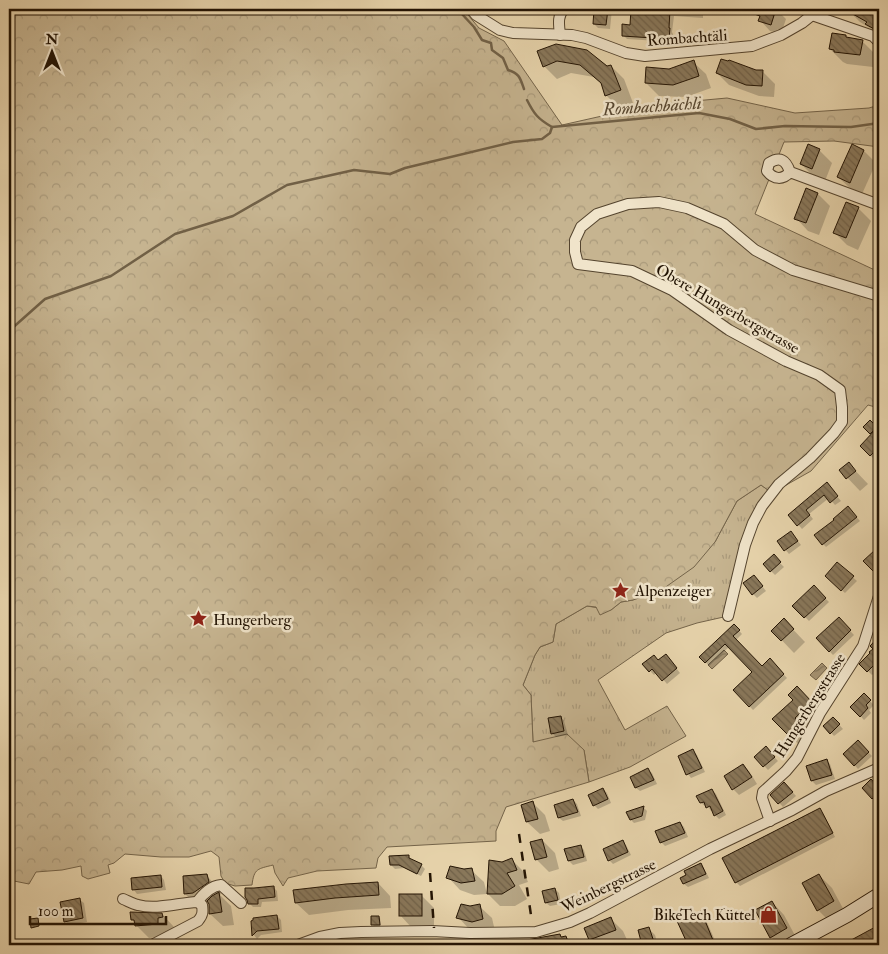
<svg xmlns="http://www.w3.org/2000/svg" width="888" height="954" font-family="'IM FELL Double Pica',serif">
	<defs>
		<pattern id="grass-tufts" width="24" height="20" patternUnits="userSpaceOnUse" patternTransform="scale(1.25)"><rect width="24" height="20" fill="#c6b490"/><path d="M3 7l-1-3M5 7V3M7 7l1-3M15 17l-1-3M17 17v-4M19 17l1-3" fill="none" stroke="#aa9a7b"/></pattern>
		<pattern id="forest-crowns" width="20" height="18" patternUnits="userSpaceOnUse" patternTransform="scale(1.25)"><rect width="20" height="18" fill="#c6b490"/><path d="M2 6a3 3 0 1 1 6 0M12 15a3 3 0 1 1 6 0" fill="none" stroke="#aa9a7b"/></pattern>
		<pattern id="water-waves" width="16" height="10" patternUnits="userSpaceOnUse" patternTransform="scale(1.25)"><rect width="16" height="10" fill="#a59373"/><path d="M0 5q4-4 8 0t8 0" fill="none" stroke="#86775c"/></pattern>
		<pattern id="building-back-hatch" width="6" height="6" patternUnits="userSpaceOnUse" patternTransform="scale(1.25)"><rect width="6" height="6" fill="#89785b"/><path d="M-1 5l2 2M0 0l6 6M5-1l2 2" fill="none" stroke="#706149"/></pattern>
	</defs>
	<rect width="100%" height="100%" fill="#e8d5ad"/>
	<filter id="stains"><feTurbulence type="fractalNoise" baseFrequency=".004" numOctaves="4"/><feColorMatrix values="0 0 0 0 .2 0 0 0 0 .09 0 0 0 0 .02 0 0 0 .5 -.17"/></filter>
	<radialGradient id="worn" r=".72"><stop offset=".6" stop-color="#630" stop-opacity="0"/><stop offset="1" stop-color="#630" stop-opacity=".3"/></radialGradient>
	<polygon fill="url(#grass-tufts)" stroke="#74644a" points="761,485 772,493 762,506 728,616 697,623 666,633 598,680 625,730 667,706 686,736 630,767 589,782 584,750 533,742 531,695 523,685 535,655 540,647 553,642 556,624 587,606 611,610 621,602 633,600 715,542 737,501"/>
	<path fill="url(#forest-crowns)" stroke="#74644a" d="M9,9H463L479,28L504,41L562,125L651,105L727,98L795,113L869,108L879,105V147L834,141L784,142L755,214L879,272V408L868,405L811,471L772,493L761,485L737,501L715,542L694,567L660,591L633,600L621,602L611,610L600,615L596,607L587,606L556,624L553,642L540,647L535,655L523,685L531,695L533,742L567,734L584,750L589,782L506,807L496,831V841L387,847L378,858L376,868L317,871L288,878L283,886L275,873L273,865C258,869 254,868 252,885L235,886L225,883L221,876L219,857L211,851L189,857H161L125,854L114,863L108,865L110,873L88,879L82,876L81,866L62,870L36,872L29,884L9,880Z"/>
	<g fill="url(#water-waves)" stroke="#716046">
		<polygon points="724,650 728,654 712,669 708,665"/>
		<polygon points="822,663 827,668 816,680 810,675"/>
	</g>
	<g fill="#0003">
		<polygon points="595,9 612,9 610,29 598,28 594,24"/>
		<polygon points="626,9 703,9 703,18 674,16 672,32 673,34 673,42 627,39 623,35 631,26 632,12 629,12"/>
		<polygon points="720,9 741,9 741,10 721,10"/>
		<polygon points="758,9 776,9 786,19 781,34 770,31 760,20 761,18 756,14"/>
		<polygon points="847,9 879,9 879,36 873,30 860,22"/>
		<polygon points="845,36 848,39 862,41 875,54 873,67 847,64 843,62 830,49"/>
		<polygon points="538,52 607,68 611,66 624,79 633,103 619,108 606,95 603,85 594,77 571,73 557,79 544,66"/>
		<polygon points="693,62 706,74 711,88 686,97 659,96 646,83 670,70"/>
		<polygon points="763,72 775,84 774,97 759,96 729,85 717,73"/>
		<polygon points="819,150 832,163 825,181 814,177 801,164"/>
		<polygon points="864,151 876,163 862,194 851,189 838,177"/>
		<polygon points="879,177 879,196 873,190"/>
		<polygon points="818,194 830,206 819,235 808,231 796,218"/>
		<polygon points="858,208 871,221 858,250 847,245 835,233"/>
		<polygon points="879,232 879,254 873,249"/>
		<polygon points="870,422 877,429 875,432 879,436 879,454 874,459 861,446 873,435 865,427"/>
		<polygon points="848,463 868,484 860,491 840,470"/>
		<polygon points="830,488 841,501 835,505 829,498 809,514 813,519 802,529 790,515"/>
		<polygon points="852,512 860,521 826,547 823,544"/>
		<polygon points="794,536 801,545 789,554 778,541"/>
		<polygon points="879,552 879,575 865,561"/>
		<polygon points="773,556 784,567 775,575 764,564"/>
		<polygon points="837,563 857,581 845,593 826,576"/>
		<polygon points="757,580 766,591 757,598 753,594"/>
		<polygon points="814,587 829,602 809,621 794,606"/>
		<polygon points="839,619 854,635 833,655 817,638"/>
		<polygon points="784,620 805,642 794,653 773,631"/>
		<polygon points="734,625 742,634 736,640 762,668 770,660 787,678 753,710 734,690 753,672 729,647 709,666 701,657"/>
		<polygon points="876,641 879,644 879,668 872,675 861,664 876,650"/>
		<polygon points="670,660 680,673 667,684 657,672 654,675 650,671 659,662"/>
		<polygon points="797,688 824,715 807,732 813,738 802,748 774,719 795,700"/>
		<polygon points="864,695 874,705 869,710 871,713 864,720 852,707"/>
		<polygon points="561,717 564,721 568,735 556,737 552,733"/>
		<polygon points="833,718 843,729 834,736 825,726"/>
		<polygon points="858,742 872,756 858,769 845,754"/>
		<polygon points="766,748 778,761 768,770 756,757"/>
		<polygon points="693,751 697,755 705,772 691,778 688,774"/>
		<polygon points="827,761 830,764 835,779 816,785 812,781 807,767"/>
		<polygon points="743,765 749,771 757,784 739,795 733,789"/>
		<polygon points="648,770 652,773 657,784 640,791 636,788 632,777"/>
		<polygon points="871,781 879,789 879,804 864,788"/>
		<polygon points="788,787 796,796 783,807 772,795"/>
		<polygon points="603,789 607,793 611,803 598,809 594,805"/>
		<polygon points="712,790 716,794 726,815 719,819 715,815 713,810 711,811 707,805 705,806 701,803"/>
		<polygon points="573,800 577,804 581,816 563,821 559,818"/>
		<polygon points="532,802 545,815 550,831 540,834 527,822"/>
		<polygon points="643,807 647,811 645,820 634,823 631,820"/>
		<polygon points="819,809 823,813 835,837 740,886 736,882"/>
		<polygon points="680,823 684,827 688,837 665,846 661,842"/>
		<polygon points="542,840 555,853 559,869 549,872 536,859"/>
		<polygon points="623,842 626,845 631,855 613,864 609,860"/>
		<polygon points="580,846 584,850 587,861 573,865 569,861"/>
		<polygon points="408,856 412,861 421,865 425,869 421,876 404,868 395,869 391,865"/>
		<polygon points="512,860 524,872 528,882 519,885 527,899 515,906 500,906 488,894 503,863"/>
		<polygon points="700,865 704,868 709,878 688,887 684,884 682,878"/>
		<polygon points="471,870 484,882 487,894 474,895 460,890 448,877 464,871"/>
		<polygon points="819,875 832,888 846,914 831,923 818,910"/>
		<polygon points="161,876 164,880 166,890 137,894 134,890"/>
		<polygon points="207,876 219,889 221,894 220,895 231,906 234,925 223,926 210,914 210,902 206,905 198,906 185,894"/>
		<polygon points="378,883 390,896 391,908 348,910 309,915 296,903"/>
		<polygon points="273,887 277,891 278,901 262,902 261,907 253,907 249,903"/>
		<polygon points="555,889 559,893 561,904 550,906 546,903"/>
		<polygon points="421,895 434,908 434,928 412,928 400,915"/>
		<polygon points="80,900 84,903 87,922 69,925 65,921"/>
		<polygon points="772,902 784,915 798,941 791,945 779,945 771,937"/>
		<polygon points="479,906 492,918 495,931 470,930 458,917 469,907"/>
		<polygon points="700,913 705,918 717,945 689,945 679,921"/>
		<polygon points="162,914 174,927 175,929 170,930 170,936 149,938 136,925 136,923 132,919"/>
		<polygon points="277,916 281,920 282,932 261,935 257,939 254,935 252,922"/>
		<polygon points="379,917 380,918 381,926 374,926 372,924"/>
		<polygon points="611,919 623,931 628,942 620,945 595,945 590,940"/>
		<polygon points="879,926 879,945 845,945"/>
		<polygon points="649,929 655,935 658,945 644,945 640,931"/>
		<polygon points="566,937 569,940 571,945 513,945 512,942 521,941 522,942"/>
		<polygon points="348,942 367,942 370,945 339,945"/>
		<polygon points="409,942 467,943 469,944 502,943 504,945 409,945"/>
		<polygon points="208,943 211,945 190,945 189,944"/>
	</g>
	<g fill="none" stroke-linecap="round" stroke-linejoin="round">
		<g stroke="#716046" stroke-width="2.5">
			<path d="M458,9L461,13L474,27L482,40L491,43L492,50L503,58L508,70C520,74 520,78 524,89"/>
			<path d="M527,100C534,114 538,119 552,127L699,113L730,119L756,129L785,126L851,127L879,123"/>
			<polyline points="9,331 45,299 111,276 175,234 233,216 287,185 354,170 390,174 405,168 513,142 542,139 550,133 552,127"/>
		</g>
	</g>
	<g fill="url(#building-back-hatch)" stroke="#221303">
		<polygon points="594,9 608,9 606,25 593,24"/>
		<polygon points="631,9 670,9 669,28 670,28 669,39 622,36 622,24 630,25"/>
		<polygon points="743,9 776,9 771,25 758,21 760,16 743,10"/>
		<polygon points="844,9 879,9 879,25 876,30 865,24 867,22"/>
		<polygon points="832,33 846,35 846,37 863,40 860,55 834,52 834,50 829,49"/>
		<polygon points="556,44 587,50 607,66 611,65 621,90 605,96 601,83 580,65 557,61 543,67 537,51"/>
		<polygon points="721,59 728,61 729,60 756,70 763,70 762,86 746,85 716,73"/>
		<polygon points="694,60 699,76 673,85 645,83 646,67 669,69"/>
		<polygon points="808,144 820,149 812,169 800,164"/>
		<polygon points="852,144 864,150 850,183 837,177"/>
		<polygon points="806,188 818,193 806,223 794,219"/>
		<polygon points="846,202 859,207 846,238 833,233"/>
		<polygon points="870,420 877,427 870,434 863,427"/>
		<polygon points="875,430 879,434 879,447 870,456 860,446"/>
		<polygon points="849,462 856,471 846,479 839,470"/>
		<polygon points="827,482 838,496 830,503 824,495 806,510 810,515 797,526 788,515"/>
		<polygon points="848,506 857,517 822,545 814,535 834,520 833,519"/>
		<polygon points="791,531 798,541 784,551 777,541"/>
		<polygon points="875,550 879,554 879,565 873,571 863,561"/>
		<polygon points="774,554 781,562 770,572 763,564"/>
		<polygon points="837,562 854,576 841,591 825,576"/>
		<polygon points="754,575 763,586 752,595 743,583"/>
		<polygon points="814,585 826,598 804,618 792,606"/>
		<polygon points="839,617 851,630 829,652 816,638"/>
		<polygon points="784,618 794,629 781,641 771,631"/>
		<polygon points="734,624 740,630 733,636 762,666 770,658 784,674 749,707 733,690 752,672 725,644 705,663 699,657"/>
		<polygon points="879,636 879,660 867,672 859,664 870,653 869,652 873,649 870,646 871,645"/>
		<polygon points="666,654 677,668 662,681 652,669 649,672 642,664 654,655 658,660"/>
		<polygon points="797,686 812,702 795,718 801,725 789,736 772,719 793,700 788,695"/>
		<polygon points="864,693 871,700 866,705 868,708 860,717 850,707"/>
		<polygon points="561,716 564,731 551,734 548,718"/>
		<polygon points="833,717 840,724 830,734 823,726"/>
		<polygon points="858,740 869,752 854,766 843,754"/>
		<polygon points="766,746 775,757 763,767 754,757"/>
		<polygon points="693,749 702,768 686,775 678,756"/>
		<polygon points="827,759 832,775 811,781 806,766"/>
		<polygon points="743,764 752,777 732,790 724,776"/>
		<polygon points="648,768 654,780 635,788 630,777"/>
		<polygon points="871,779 879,788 879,792 872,799 862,788"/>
		<polygon points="784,782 793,792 778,804 770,795"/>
		<polygon points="603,788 608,799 593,806 588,795"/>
		<polygon points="712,789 723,811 714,816 710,806 706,808 704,802 700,803 696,796"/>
		<polygon points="573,799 578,812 558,818 554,805"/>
		<polygon points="533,801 538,819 526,822 521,805"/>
		<polygon points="644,806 642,816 630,820 626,812"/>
		<polygon points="820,808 833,833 735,883 722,858"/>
		<polygon points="680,822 685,833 660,843 655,831"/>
		<polygon points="542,839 547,857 535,860 530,842"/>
		<polygon points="623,840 628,852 608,861 603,849"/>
		<polygon points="581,845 584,857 568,861 564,849"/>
		<polygon points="409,855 409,858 422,864 417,874 399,865 390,865 389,856"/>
		<polygon points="512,858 517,870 507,873 515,886 502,894 487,894 489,860 502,862"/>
		<polygon points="701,863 706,874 683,884 680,878 686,875 684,871"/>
		<polygon points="450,866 464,869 472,868 475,881 461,883 446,878"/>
		<polygon points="207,874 209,882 193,893 184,894 183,876"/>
		<polygon points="819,874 834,901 817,911 802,883"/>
		<polygon points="161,875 162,887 132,890 131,878"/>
		<polygon points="378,882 379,895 335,898 295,903 293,890 346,884"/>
		<polygon points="274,886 275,897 258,899 258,904 248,904 247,900 245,897 245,888 254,888"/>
		<polygon points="555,888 558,900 545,903 542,891"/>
		<polygon points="219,892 222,912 209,914 209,904 207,901 212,896"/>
		<rect x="399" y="894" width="23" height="22"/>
		<polygon points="80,898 83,918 64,922 60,902"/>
		<polygon points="772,901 787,928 770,938 755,910"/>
		<polygon points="461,904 470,906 480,904 483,919 472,922 456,918"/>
		<polygon points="701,911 715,945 688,945 677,921"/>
		<polygon points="130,912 162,913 163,917 158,918 158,924 135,926 134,920 131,920"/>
		<polygon points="277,915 279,929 257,931 252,936 251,921 253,920 253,918"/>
		<polygon points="371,916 379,916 380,925 371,925"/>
		<polygon points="611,917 616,930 589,940 584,928"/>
		<polygon points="38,918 39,926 31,928 30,919"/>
		<polygon points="879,925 879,945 842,945"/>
		<polygon points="649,927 655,945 642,945 638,930"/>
		<polygon points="560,934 561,937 566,936 569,945 549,945 549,944 522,945 521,941"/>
	</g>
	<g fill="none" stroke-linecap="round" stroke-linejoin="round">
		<defs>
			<g id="minor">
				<polyline points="471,9 476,15 500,30 513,33 572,35 586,38 626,53 645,56 752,46 781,35 802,23 812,15"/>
				<polyline points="804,9 812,15 873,36 879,42"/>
				<path d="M560,35C559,25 557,16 564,9"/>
				<path d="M790,172C783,180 774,180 767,171L769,163C780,156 786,160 790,172L879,205"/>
				<polyline points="728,616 745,545 753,523 762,506 779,484 810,458 834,433 842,422 842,407 840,390 819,375 786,361 729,330 672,290 632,271 578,264 575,252 575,240 581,227 597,214 628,204 659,202 687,208 724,224 755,250 793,270 879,296"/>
				<polyline points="770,821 762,798 763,792 786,771 797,758 820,713 863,646 879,596"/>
				<path d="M123,899C128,901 133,904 138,905C156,910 178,903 197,902L202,905C203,912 203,915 198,921L152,945"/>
				<path d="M197,902C204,893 211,886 221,885L241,903"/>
				<polyline points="298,945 320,937 340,933 361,932 432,931 470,933 536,932 570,922 590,913 710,849 792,810 826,791 879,768"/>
			</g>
			<polyline id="secondary" points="791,945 847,915 879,895"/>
		</defs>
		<use href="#minor" stroke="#54442e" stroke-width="12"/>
		<use href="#secondary" stroke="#221303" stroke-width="16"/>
		<use href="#minor" stroke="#f0e4ca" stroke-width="10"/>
		<use href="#secondary" stroke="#f0e4ca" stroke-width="14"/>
		<g stroke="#221303" stroke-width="2.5" stroke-dasharray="9 9" stroke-linecap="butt">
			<polyline points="519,834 532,922"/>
			<polyline points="430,873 434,928"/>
		</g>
	</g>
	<defs>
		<symbol id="sight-bare" viewBox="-9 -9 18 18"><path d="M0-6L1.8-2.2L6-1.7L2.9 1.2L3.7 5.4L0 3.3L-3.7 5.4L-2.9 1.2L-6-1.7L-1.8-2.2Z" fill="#8f2418" stroke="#f0e4ca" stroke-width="2.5" paint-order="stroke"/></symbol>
		<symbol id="shop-bare" viewBox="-9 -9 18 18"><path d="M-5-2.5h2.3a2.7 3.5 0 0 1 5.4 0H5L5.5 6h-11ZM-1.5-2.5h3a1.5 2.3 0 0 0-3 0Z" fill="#8f2418" stroke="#f0e4ca" stroke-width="2.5" paint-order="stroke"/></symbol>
	</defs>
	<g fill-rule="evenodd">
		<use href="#sight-bare" x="608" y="578" width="25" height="25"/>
		<use href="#sight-bare" x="186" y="606" width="25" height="25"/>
		<use href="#shop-bare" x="756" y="902" width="25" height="25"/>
	</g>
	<g text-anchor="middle" stroke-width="5" stroke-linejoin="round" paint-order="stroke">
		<g font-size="16" fill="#221303" stroke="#f0e4ca">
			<text transform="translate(687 37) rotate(-4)" y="6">Rombachtäli</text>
			<text transform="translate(728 308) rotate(30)" y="6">Obere Hungerbergstrasse</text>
			<text transform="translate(809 705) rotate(-58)" y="6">Hungerbergstrasse</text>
			<text transform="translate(608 885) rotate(-26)" y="6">Weinbergstrasse</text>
		</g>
		<g font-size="16" fill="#221303" stroke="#f0e4ca" text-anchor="start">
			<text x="635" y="596">Alpenzeiger</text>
			<text x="213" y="625">Hungerberg</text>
			<text x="755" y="920" text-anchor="end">BikeTech Küttel</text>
		</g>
		<g font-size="18" font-style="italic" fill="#564630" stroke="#f0e4ca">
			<text transform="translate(652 106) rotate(-4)" y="6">Rombachbächli</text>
		</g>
	</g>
	<rect width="888" height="954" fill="none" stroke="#e8d5ad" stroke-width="30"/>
	<rect x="10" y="10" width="868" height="934" fill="none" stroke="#221303" stroke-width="2.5"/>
	<rect x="15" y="15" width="858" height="924" fill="none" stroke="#221303"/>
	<g transform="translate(52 52)" stroke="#f0e4ca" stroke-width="4" paint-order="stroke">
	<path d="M0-4L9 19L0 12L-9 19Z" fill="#221303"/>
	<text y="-8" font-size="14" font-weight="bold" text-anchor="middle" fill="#221303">N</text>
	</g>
	<path d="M30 916v8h136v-8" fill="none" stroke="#221303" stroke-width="2.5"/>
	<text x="38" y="916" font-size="15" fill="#221303" stroke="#f0e4ca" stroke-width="4" paint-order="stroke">100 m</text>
	<rect width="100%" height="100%" filter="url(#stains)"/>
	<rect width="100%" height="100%" fill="url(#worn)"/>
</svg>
